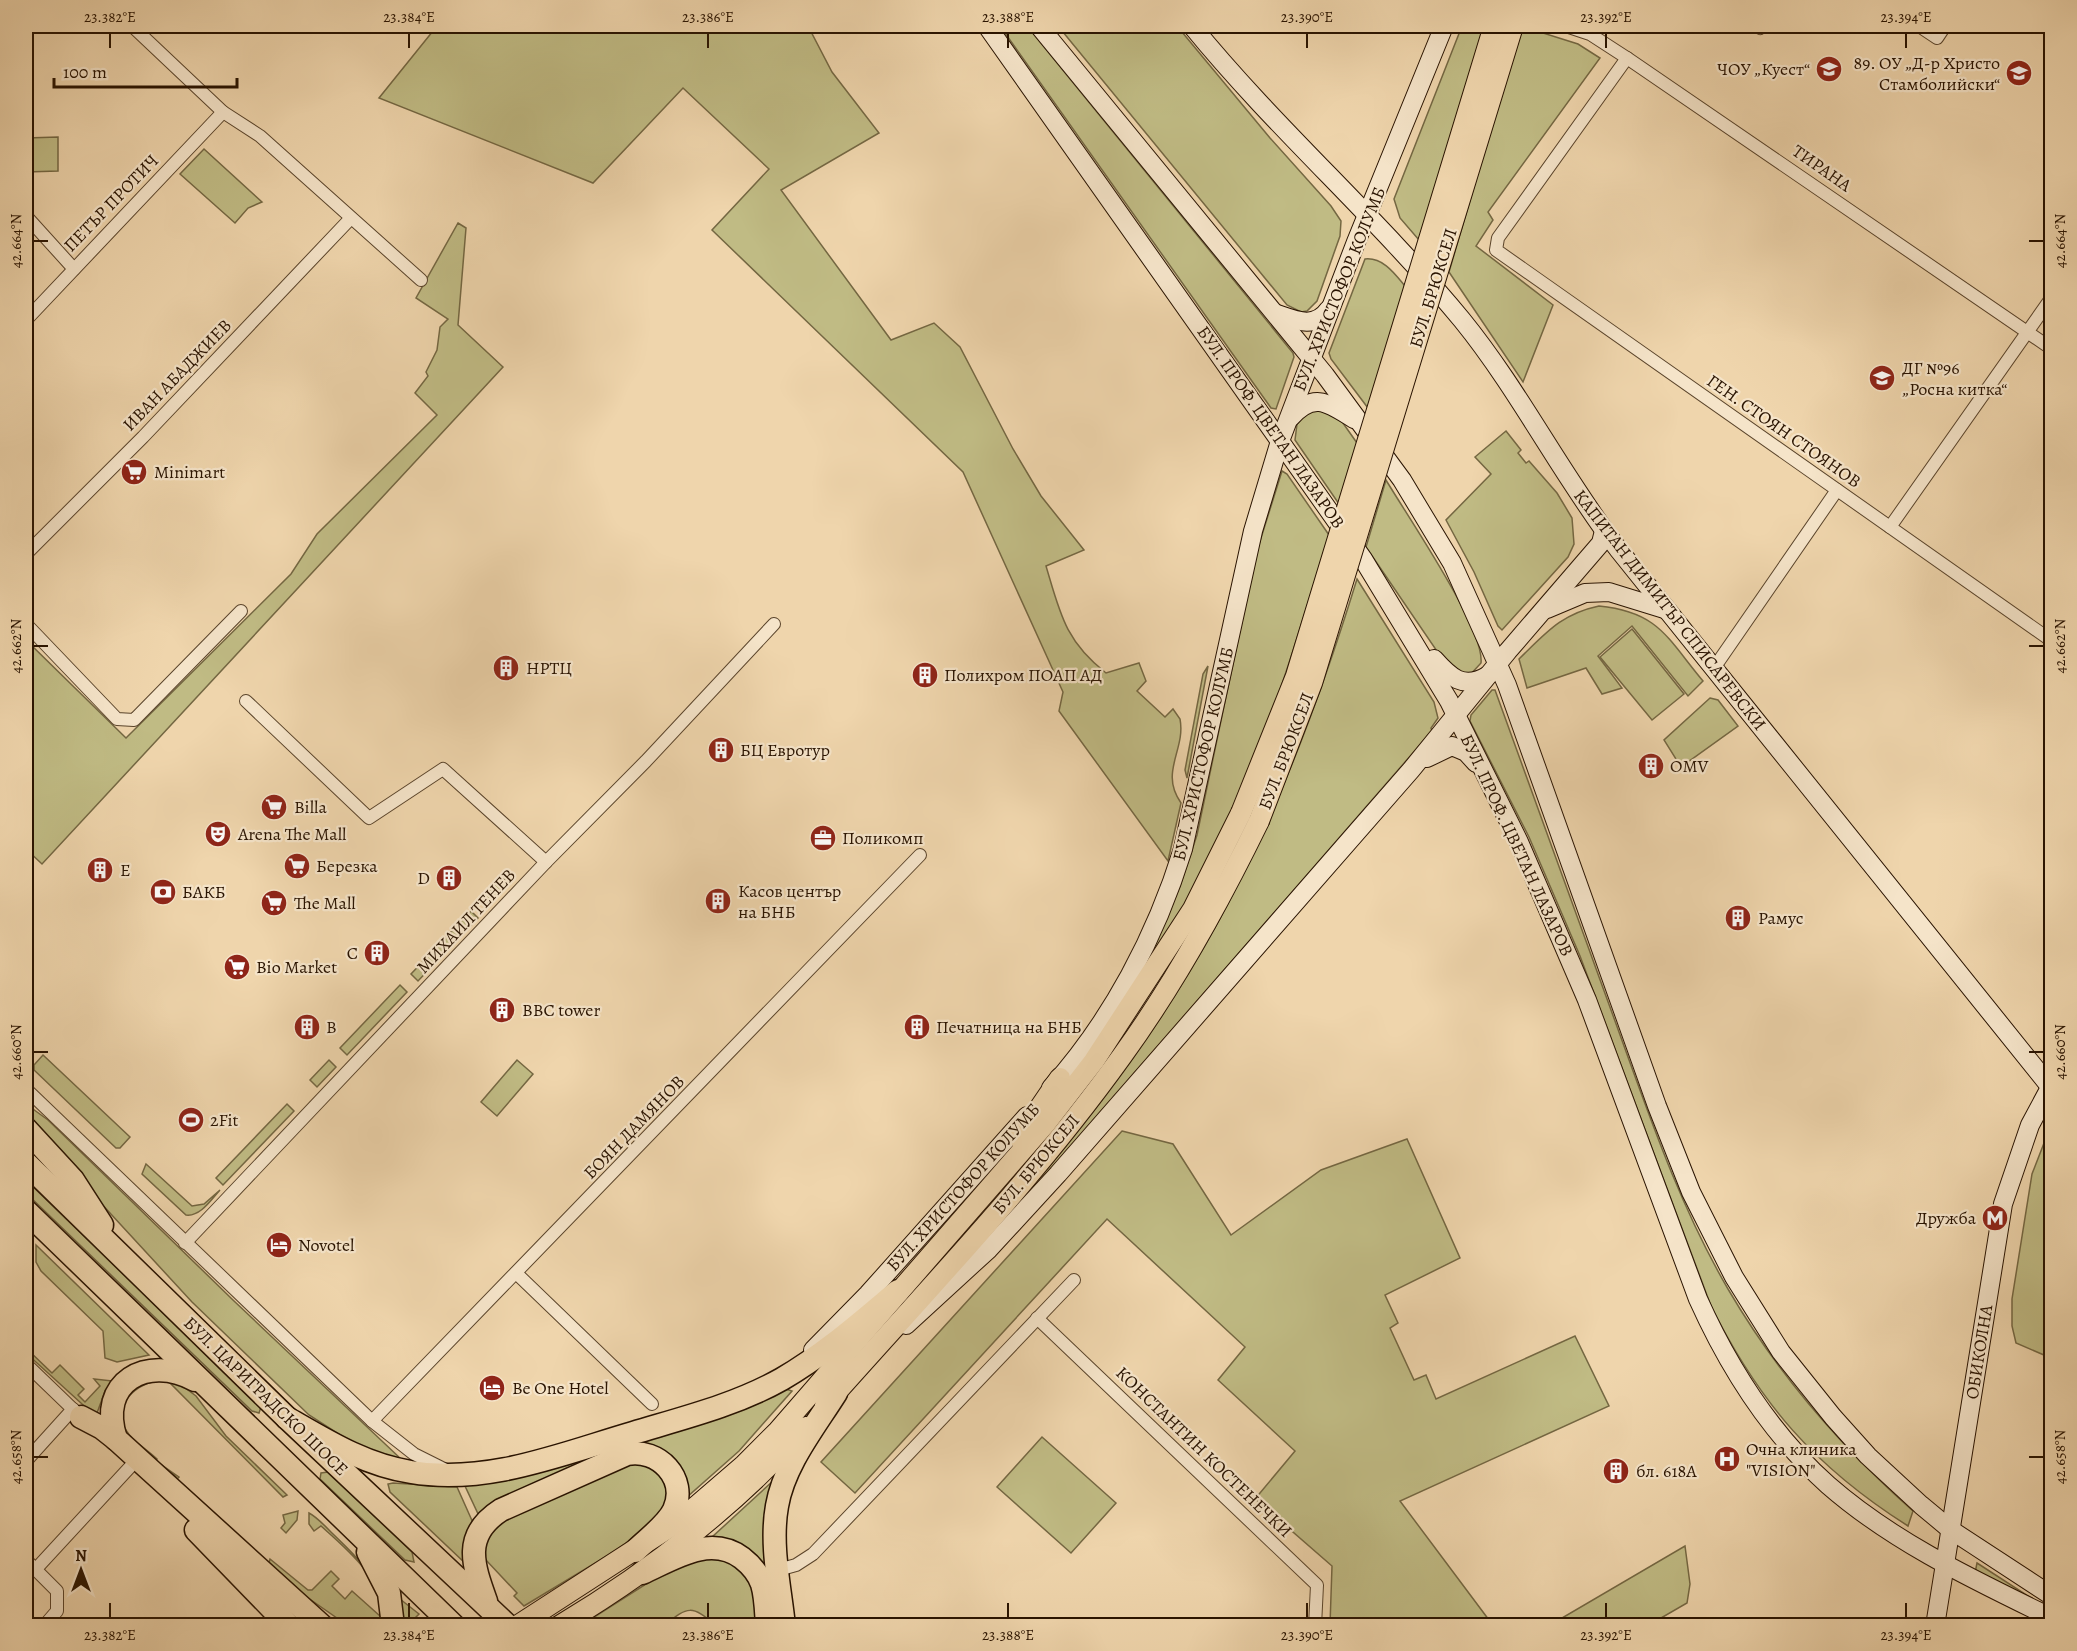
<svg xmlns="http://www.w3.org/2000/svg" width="2077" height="1651" font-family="Alegreya,serif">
	<rect width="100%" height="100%" fill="#efd5ac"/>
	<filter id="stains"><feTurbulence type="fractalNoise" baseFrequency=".00333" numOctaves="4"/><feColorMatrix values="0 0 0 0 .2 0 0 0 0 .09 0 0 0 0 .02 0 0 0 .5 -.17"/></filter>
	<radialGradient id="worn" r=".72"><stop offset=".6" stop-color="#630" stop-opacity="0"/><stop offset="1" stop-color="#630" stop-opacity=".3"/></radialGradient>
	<g fill="#c0bb84" stroke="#746742" stroke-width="1.5">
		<path d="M437,26H808L832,72L879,133L781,190L891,340L934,323L960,347L1013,449L1041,496L1084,550L1046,566C1060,613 1065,641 1106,673L1139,663L1146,681L1137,691L1165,717L1173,709L1180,719C1186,750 1159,772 1181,803L1168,861L1059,711L1063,692L963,472L712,230L769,169L683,88L593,183L379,98Z"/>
		<polygon points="1000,26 1027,26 1293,353 1294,357 1276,409 1271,408"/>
		<polygon points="1058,26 1177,26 1270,138 1331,206 1341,221 1340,236 1317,301 1307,311 1301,312 1287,305"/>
		<polygon points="1462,26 1484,26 1419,240 1400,218 1394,199"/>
		<polygon points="1521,26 1578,44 1600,58 1488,212 1493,220 1476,246 1553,305 1523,382 1449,272"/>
		<polygon points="58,137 58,171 26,172 26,138"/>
		<polygon points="204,149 262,202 248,208 235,223 180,174"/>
		<polygon points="458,223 466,228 458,325 503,367 42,864 26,849 26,769 31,763 26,758 26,643 27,641 126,738 291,574 317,534 437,415 415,393 428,376 426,372 437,350 440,327 448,319 416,298"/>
		<path d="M1365,259C1383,257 1395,274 1405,286L1368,408L1331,359L1329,353Z"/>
		<polygon points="1312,408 1338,416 1357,443 1339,504 1295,440 1297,424"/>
		<polygon points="1506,431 1521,450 1518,453 1526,463 1529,461 1557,493 1572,518 1574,544 1568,557 1502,630 1498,626 1474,572 1446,520 1491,474 1475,457"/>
		<path d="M1282,471L1287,474L1329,535C1297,639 1266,746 1218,843C1192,895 1161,944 1131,993L1180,886L1197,835L1256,554Z"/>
		<path d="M1386,480C1406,514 1485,629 1481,663L1469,676L1445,663L1366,547Z"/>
		<path d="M1357,579L1434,702L1438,718L1431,728L1432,731L1032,1191L952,1276C1020,1196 1093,1117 1152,1030C1247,892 1308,738 1357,579Z"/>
		<path d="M1599,606C1659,612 1667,638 1703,681L1688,696L1632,626L1598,656L1622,688L1602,694L1586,668L1527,688L1519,659C1546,633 1561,614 1599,606Z"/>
		<polygon points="1632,629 1684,694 1652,720 1600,657"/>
		<polygon points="1208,666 1187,778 1185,770 1203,674"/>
		<path d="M1492,690H1495C1535,800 1575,911 1615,1021C1648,1112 1679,1205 1728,1289C1777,1373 1841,1447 1913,1511L1908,1526C1815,1467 1760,1404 1711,1306L1580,956L1529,837L1470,721L1471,715Z"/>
		<polygon points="1710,698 1718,700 1738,726 1681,767 1664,740"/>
		<polygon points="502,877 510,884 490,905 483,898"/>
		<polygon points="471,911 478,918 418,981 411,974"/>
		<polygon points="400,985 407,992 347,1055 340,1048"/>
		<polygon points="43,1055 130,1137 120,1148 116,1148 34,1070 34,1065"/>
		<polygon points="329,1060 336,1067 317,1087 310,1080"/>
		<polygon points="517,1060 533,1074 497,1116 481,1102"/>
		<polygon points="26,1104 48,1120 234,1301 401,1459 377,1453 351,1442 309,1415 192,1302 39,1136 26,1121"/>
		<polygon points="287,1104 294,1111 223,1185 216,1178"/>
		<polygon points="1122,1131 1173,1144 1231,1235 1321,1170 1407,1139 1460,1258 1385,1295 1398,1323 1390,1328 1414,1380 1426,1375 1436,1399 1575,1336 1609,1406 1400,1501 1489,1620 1505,1625 1330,1625 1332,1566 1255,1499 1295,1451 1218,1380 1245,1347 1107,1219 855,1493 821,1462"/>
		<polygon points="2051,1137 2052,1137 2051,1358 2016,1343 2012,1326 2012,1299 2032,1174 2046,1138"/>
		<path d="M146,1164L192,1206L204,1204L220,1190C211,1200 200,1217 186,1215L142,1174Z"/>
		<polygon points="26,1180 251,1397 261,1407 259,1413 252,1411 26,1193"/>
		<polygon points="36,1245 149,1355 117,1362 105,1358 103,1331 41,1271 36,1262"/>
		<polygon points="26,1348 52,1373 60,1365 84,1389 78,1395 85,1402 100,1386 94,1379 113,1381 105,1391 97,1413 93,1414 26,1353"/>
		<path d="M152,1377L173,1379L196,1396L226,1436L287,1495L283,1497L168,1381C143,1377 110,1402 126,1430C132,1441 148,1450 157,1459L156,1461L179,1477L175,1481L176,1477L168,1470L165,1472C152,1461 132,1448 124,1433C111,1409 129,1385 152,1377Z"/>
		<polygon points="786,1389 792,1391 739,1451 687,1497 656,1449 480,1518 465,1486 524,1476"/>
		<polygon points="1042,1437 1116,1503 1071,1553 997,1487"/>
		<polygon points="628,1461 657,1467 670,1496 655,1523 607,1556 524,1606 514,1596 517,1593 485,1559 484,1543 495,1523"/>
		<polygon points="328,1472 412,1552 414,1562 405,1560 320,1479 321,1473"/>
		<polygon points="774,1480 773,1583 711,1538"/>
		<polygon points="393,1483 457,1487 474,1525 465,1563 390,1492 388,1484"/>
		<polygon points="298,1511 297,1520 286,1533 281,1528 285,1523 283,1515"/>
		<path d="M309,1513C317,1517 326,1527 333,1534C361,1561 385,1584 383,1625H347L301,1593L269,1563L270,1559L308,1590H312L331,1571L339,1579L332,1586L345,1599L352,1591L380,1616C391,1585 341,1544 321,1526L314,1531L309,1524Z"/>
		<polygon points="1685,1546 1690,1584 1687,1603 1649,1625 1550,1625"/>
		<path d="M725,1556L751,1577L760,1625H715C692,1605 688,1606 665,1625L580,1626L682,1561Z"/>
		<polygon points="1977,1563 2045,1607 1975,1573"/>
		<polygon points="400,1599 419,1614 414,1619 414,1624 404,1625"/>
	</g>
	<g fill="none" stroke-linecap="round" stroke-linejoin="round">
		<defs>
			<g id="street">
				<polyline points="132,26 223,112 260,136 421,280"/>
				<polyline points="1566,26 1590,34 1627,58 2052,349"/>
				<polyline points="1757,26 1760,28 1762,26"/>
				<polyline points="1919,26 1937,38 1945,26"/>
				<polyline points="1627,58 1498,238 1496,250 2052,641"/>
				<polyline points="26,216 74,269"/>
				<polyline points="26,320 223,112"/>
				<polyline points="1890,527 2052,297"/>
				<polyline points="26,554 143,437 351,218"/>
				<polyline points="26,624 117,719 134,720 241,611"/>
				<polyline points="1714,668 1837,490"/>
				<polyline points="246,701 369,818 443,769 546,862"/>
				<polyline points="26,1089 372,1421 414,1454 446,1470"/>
				<polyline points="185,1243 546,862 646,761 774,624"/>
				<polyline points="516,1273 652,1404"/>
				<polyline points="1037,1318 1317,1585 1315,1626"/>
				<polyline points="26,1364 81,1417"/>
				<polyline points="372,1421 920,855"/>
				<polyline points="26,1461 73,1409"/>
				<polyline points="26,1560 57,1591 57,1611 44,1626"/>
				<polyline points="35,1570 130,1467"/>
				<polyline points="778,1570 796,1565 813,1554 1074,1280"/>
			</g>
			<g id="secondary">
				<path d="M987,26L1363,559L1449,701L1519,842L1587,1000L1698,1299C1729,1368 1771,1434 1828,1485C1893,1542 1974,1580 2052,1618"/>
				<polyline points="1039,26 1325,375 1402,480 1452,563 1507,685 1657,1106 1691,1192 1734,1277 1781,1352 1833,1417 1868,1456 1921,1505 1951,1530 2052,1596"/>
				<path d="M1192,26C1276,129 1377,217 1462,320C1519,390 1562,476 1618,549L2052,1089"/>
				<path d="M1277,314C1297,321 1315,329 1329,309"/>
				<path d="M1290,418C1314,391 1328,403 1354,419"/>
				<polyline points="1547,609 1585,593 1609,592 1664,609"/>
				<path d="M1434,659C1450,677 1463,690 1487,676"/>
				<polyline points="1427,758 1452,746 1466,752 1476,763"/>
				<path d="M1051,1088C1112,1020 1156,936 1183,849L1253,531L1280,441L1356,242L1444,26"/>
				<polyline points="906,1325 989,1249 1058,1174 1411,770 1508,651 1601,543 1604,531"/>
				<polyline points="813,1350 868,1294 1027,1116"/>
				<polyline points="1935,1626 2003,1204 2030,1125 2052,1084"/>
			</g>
			<g id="primary">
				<polyline points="1019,1138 1060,1078"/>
				<path d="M825,1405C926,1291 1033,1180 1122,1056C1175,983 1219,903 1259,821"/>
				<polyline points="517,1626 679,1521 744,1465 778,1431 1046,1123 1094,1061 1193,909 1241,813"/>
				<path d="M559,1626C651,1571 734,1507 806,1427"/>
			</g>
			<g id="highway">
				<polyline points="26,1129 73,1180 102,1225"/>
				<polyline points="26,1163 287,1418 508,1626"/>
				<polyline points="26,1211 454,1626"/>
				<polyline points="81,1417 102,1428 116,1439 322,1626"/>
				<path d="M287,1418C327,1441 365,1465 411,1472C487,1485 561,1454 633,1433C683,1418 736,1405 782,1379C825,1354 861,1322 898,1291"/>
				<path d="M116,1439C97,1382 147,1354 195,1380"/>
				<polyline points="196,1530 289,1626"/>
				<polyline points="368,1552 389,1593 393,1626"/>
				<path d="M642,1573C673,1559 710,1534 742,1558C751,1565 758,1573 762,1584C766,1597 766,1612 767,1626"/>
				<path d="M486,1601C473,1565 462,1535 501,1510L627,1454C658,1448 688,1478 674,1510C667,1525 647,1539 635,1551"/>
				<path d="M784,1626C780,1587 770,1545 777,1506C784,1465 814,1428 836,1393"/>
			</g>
		</defs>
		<use href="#street" stroke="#5a442b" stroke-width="14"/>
		<use href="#secondary" stroke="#291300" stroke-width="20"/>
		<use href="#primary" stroke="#291300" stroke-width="22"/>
		<use href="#highway" stroke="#291300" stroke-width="25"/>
		<use href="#street" stroke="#f5e4c9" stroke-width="12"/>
		<use href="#secondary" stroke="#f5e4c9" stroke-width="18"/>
		<use href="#primary" stroke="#efd5ac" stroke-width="20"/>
		<use href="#highway" stroke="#efd5ac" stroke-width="22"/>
		<defs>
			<g id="primary-bridge">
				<polyline points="1241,813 1296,676 1494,26"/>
				<polyline points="1259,821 1312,683 1513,26"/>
			</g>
		</defs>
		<use href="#primary-bridge" stroke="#291300" stroke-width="22" stroke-linecap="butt"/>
		<use href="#primary-bridge" stroke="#efd5ac" stroke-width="20"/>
	</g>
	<path fill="none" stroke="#291300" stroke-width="2" d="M110,33V48M409,33V48M708,33V48M1008,33V48M1307,33V48M1606,33V48M1906,33V48M33,241H48M2029,241H2044M33,646H48M2029,646H2044M33,1052H48M2029,1052H2044M33,1457H48M2029,1457H2044M110,1603V1618M409,1603V1618M708,1603V1618M1008,1603V1618M1307,1603V1618M1606,1603V1618M1906,1603V1618"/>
	<defs>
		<symbol id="school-disc" viewBox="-11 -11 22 22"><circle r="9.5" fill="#8f2418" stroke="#f5e4c9"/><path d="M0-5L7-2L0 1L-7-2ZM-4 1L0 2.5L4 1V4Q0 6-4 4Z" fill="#fff"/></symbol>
		<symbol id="supermarket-disc" viewBox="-11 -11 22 22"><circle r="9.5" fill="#8f2418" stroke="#f5e4c9"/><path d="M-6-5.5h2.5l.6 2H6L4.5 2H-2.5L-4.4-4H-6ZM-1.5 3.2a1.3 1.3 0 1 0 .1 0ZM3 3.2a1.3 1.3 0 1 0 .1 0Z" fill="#fff"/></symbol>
		<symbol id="building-disc" viewBox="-11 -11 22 22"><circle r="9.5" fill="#8f2418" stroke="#f5e4c9"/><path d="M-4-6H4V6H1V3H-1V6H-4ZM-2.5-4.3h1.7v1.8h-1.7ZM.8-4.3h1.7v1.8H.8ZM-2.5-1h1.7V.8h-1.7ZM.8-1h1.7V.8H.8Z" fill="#fff"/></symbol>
		<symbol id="theatre-disc" viewBox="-11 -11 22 22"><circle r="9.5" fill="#8f2418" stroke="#f5e4c9"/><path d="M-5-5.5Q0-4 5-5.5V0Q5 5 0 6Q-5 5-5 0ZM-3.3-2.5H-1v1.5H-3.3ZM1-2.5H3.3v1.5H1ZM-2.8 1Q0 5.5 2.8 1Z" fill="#fff"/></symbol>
		<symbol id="office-disc" viewBox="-11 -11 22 22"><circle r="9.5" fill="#8f2418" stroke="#f5e4c9"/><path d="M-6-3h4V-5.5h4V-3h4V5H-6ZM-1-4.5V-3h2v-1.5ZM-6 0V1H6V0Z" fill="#fff"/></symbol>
		<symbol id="bank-disc" viewBox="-11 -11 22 22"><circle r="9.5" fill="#8f2418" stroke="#f5e4c9"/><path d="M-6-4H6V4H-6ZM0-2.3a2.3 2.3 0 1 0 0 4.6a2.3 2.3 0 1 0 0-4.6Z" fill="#fff"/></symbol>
		<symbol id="stadium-disc" viewBox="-11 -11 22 22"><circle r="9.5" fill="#8f2418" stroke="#f5e4c9"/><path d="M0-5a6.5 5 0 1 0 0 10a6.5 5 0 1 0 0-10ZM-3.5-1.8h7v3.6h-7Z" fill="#fff"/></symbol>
		<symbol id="metro-disc" viewBox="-11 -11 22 22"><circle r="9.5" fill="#8f2418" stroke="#f5e4c9"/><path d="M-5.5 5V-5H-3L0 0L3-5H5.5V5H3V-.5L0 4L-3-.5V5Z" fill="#fff"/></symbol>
		<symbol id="hotel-disc" viewBox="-11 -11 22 22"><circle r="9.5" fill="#8f2418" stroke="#f5e4c9"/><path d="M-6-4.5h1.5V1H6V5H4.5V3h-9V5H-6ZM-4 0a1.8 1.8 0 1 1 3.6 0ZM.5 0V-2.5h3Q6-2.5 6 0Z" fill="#fff"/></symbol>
		<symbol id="hospital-disc" viewBox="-11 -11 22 22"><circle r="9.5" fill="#8f2418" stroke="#f5e4c9"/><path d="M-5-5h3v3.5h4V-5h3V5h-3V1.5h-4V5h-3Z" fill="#fff"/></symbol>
	</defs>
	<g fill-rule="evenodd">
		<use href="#school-disc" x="1814" y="54" width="30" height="30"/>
		<use href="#school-disc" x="2004" y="58" width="30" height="30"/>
		<use href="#school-disc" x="1867" y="363" width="30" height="30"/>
		<use href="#supermarket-disc" x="119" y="457" width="30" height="30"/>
		<use href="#building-disc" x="491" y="653" width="30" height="30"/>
		<use href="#building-disc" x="910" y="660" width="30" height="30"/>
		<use href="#building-disc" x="706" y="735" width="30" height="30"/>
		<use href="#building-disc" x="1636" y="751" width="30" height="30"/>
		<use href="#supermarket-disc" x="259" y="792" width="30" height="30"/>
		<use href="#theatre-disc" x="203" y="819" width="30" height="30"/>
		<use href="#office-disc" x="808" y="823" width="30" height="30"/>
		<use href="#supermarket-disc" x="282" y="851" width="30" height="30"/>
		<use href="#building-disc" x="85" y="855" width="30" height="30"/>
		<use href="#building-disc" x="434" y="863" width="30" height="30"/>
		<use href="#bank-disc" x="148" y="877" width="30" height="30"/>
		<use href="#building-disc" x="703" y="886" width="30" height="30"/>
		<use href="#supermarket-disc" x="259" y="888" width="30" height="30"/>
		<use href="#building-disc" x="1723" y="903" width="30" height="30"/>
		<use href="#building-disc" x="362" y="938" width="30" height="30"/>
		<use href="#supermarket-disc" x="222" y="952" width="30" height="30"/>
		<use href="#building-disc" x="487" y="995" width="30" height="30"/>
		<use href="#building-disc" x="292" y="1012" width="30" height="30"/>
		<use href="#building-disc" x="902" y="1012" width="30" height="30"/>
		<use href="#stadium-disc" x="176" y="1105" width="30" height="30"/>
		<use href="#metro-disc" x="1980" y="1203" width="30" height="30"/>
		<use href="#hotel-disc" x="264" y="1230" width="30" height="30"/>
		<use href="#hotel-disc" x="477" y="1373" width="30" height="30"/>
		<use href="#hospital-disc" x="1712" y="1444" width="30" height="30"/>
		<use href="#building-disc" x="1601" y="1456" width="30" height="30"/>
	</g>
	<g text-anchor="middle" stroke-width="4.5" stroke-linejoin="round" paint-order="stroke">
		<g font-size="18" fill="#291300" stroke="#f5e4c9" text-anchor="start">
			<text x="2000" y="69" text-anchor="end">89. ОУ „Д-р Христо<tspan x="2000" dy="21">Стамболийски“</tspan></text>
			<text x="1810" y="75" text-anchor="end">ЧОУ „Куест“</text>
			<text x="1902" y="374">ДГ №96<tspan x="1902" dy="21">„Росна китка“</tspan></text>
			<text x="154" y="478">Minimart</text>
			<text x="526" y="674">НРТЦ</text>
			<text x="944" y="681">Полихром ПОАП АД</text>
			<text x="740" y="756">БЦ Евротур</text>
			<text x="1670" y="772">OMV</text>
			<text x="294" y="813">Billa</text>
			<text x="238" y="840">Arena The Mall</text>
			<text x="842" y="844">Поликомп</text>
			<text x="316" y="872">Березка</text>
			<text x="120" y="876">E</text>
			<text x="430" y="884" text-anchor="end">D</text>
			<text x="738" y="897">Касов център<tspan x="738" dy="21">на БНБ</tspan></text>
			<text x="182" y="898">БАКБ</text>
			<text x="294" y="909">The Mall</text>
			<text x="1758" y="924">Рамус</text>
			<text x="358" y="959" text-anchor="end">C</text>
			<text x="256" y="973">Bio Market</text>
			<text x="522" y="1016">BBC tower</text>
			<text x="326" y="1033">B</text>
			<text x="936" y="1033">Печатница на БНБ</text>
			<text x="210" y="1126">2Fit</text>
			<text x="1976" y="1224" text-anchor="end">Дружба</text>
			<text x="298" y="1251">Novotel</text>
			<text x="512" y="1394">Be One Hotel</text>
			<text x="1746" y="1455">Очна клиника<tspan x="1746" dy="21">"VISION"</tspan></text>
			<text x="1636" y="1477">бл. 618А</text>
		</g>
		<g font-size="18" fill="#291300" stroke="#f5e4c9">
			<text transform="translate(1822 168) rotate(35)" y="6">ТИРАНА</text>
			<text transform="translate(111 203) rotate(-46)" y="6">ПЕТЪР ПРОТИЧ</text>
			<text transform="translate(1433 288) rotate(-73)" y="6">БУЛ. БРЮКСЕЛ</text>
			<text transform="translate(1339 289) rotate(-68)" y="6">БУЛ. ХРИСТОФОР КОЛУМБ</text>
			<text transform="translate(177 375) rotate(-46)" y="6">ИВАН АБАДЖИЕВ</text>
			<text transform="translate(1271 427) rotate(55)" y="6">БУЛ. ПРОФ. ЦВЕТАН ЛАЗАРОВ</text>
			<text transform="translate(1784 431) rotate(35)" y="6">ГЕН. СТОЯН СТОЯНОВ</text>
			<text transform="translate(1670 610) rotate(52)" y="6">КАПИТАН ДИМИТЪР СПИСАРЕВСКИ</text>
			<text transform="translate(1286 751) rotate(-69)" y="6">БУЛ. БРЮКСЕЛ</text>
			<text transform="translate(1203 754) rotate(-77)" y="6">БУЛ. ХРИСТОФОР КОЛУМБ</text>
			<text transform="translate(1517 845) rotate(65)" y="6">БУЛ. ПРОФ. ЦВЕТАН ЛАЗАРОВ</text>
			<text transform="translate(466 921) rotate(-47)" y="6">МИХАИЛ ТЕНЕВ</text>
			<text transform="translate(634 1127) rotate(-46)" y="6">БОЯН ДАМЯНОВ</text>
			<text transform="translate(1036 1164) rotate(-50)" y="6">БУЛ. БРЮКСЕЛ</text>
			<text transform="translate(963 1187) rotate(-48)" y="6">БУЛ. ХРИСТОФОР КОЛУМБ</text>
			<text transform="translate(1979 1352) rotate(-81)" y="6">ОБИКОЛНА</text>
			<text transform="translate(266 1396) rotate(44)" y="6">БУЛ. ЦАРИГРАДСКО ШОСЕ</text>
			<text transform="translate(1204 1452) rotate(44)" y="6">КОНСТАНТИН КОСТЕНЕЧКИ</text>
		</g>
	</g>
	<rect width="2077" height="1651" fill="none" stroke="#efd5ac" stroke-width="66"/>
	<g transform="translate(81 1570)" stroke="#f5e4c9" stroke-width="4.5" paint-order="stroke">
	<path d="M0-4.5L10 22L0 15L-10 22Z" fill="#291300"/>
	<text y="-9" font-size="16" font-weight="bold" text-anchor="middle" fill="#291300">N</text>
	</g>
	<path d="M54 78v9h183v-9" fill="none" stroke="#291300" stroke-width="3"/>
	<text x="63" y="78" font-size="18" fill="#291300" stroke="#f5e4c9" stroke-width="4.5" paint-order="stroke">100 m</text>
	<rect x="33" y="33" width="2011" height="1585" fill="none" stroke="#291300" stroke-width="2"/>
	<g font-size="15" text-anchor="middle" fill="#291300">
		<text x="110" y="22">23.382°E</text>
		<text x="409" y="22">23.384°E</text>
		<text x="708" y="22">23.386°E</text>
		<text x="1008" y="22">23.388°E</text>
		<text x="1307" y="22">23.390°E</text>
		<text x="1606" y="22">23.392°E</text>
		<text x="1906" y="22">23.394°E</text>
		<text transform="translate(16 241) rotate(-90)" y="5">42.664°N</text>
		<text transform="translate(2060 241) rotate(-90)" y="5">42.664°N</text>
		<text transform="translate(16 646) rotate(-90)" y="5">42.662°N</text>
		<text transform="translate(2060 646) rotate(-90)" y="5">42.662°N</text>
		<text transform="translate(16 1052) rotate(-90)" y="5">42.660°N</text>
		<text transform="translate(2060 1052) rotate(-90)" y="5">42.660°N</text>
		<text transform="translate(16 1457) rotate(-90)" y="5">42.658°N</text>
		<text transform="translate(2060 1457) rotate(-90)" y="5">42.658°N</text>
		<text x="110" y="1640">23.382°E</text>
		<text x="409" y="1640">23.384°E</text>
		<text x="708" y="1640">23.386°E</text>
		<text x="1008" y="1640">23.388°E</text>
		<text x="1307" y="1640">23.390°E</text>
		<text x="1606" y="1640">23.392°E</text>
		<text x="1906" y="1640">23.394°E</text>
	</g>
	<rect width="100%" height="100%" filter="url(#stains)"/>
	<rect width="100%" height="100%" fill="url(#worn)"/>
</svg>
